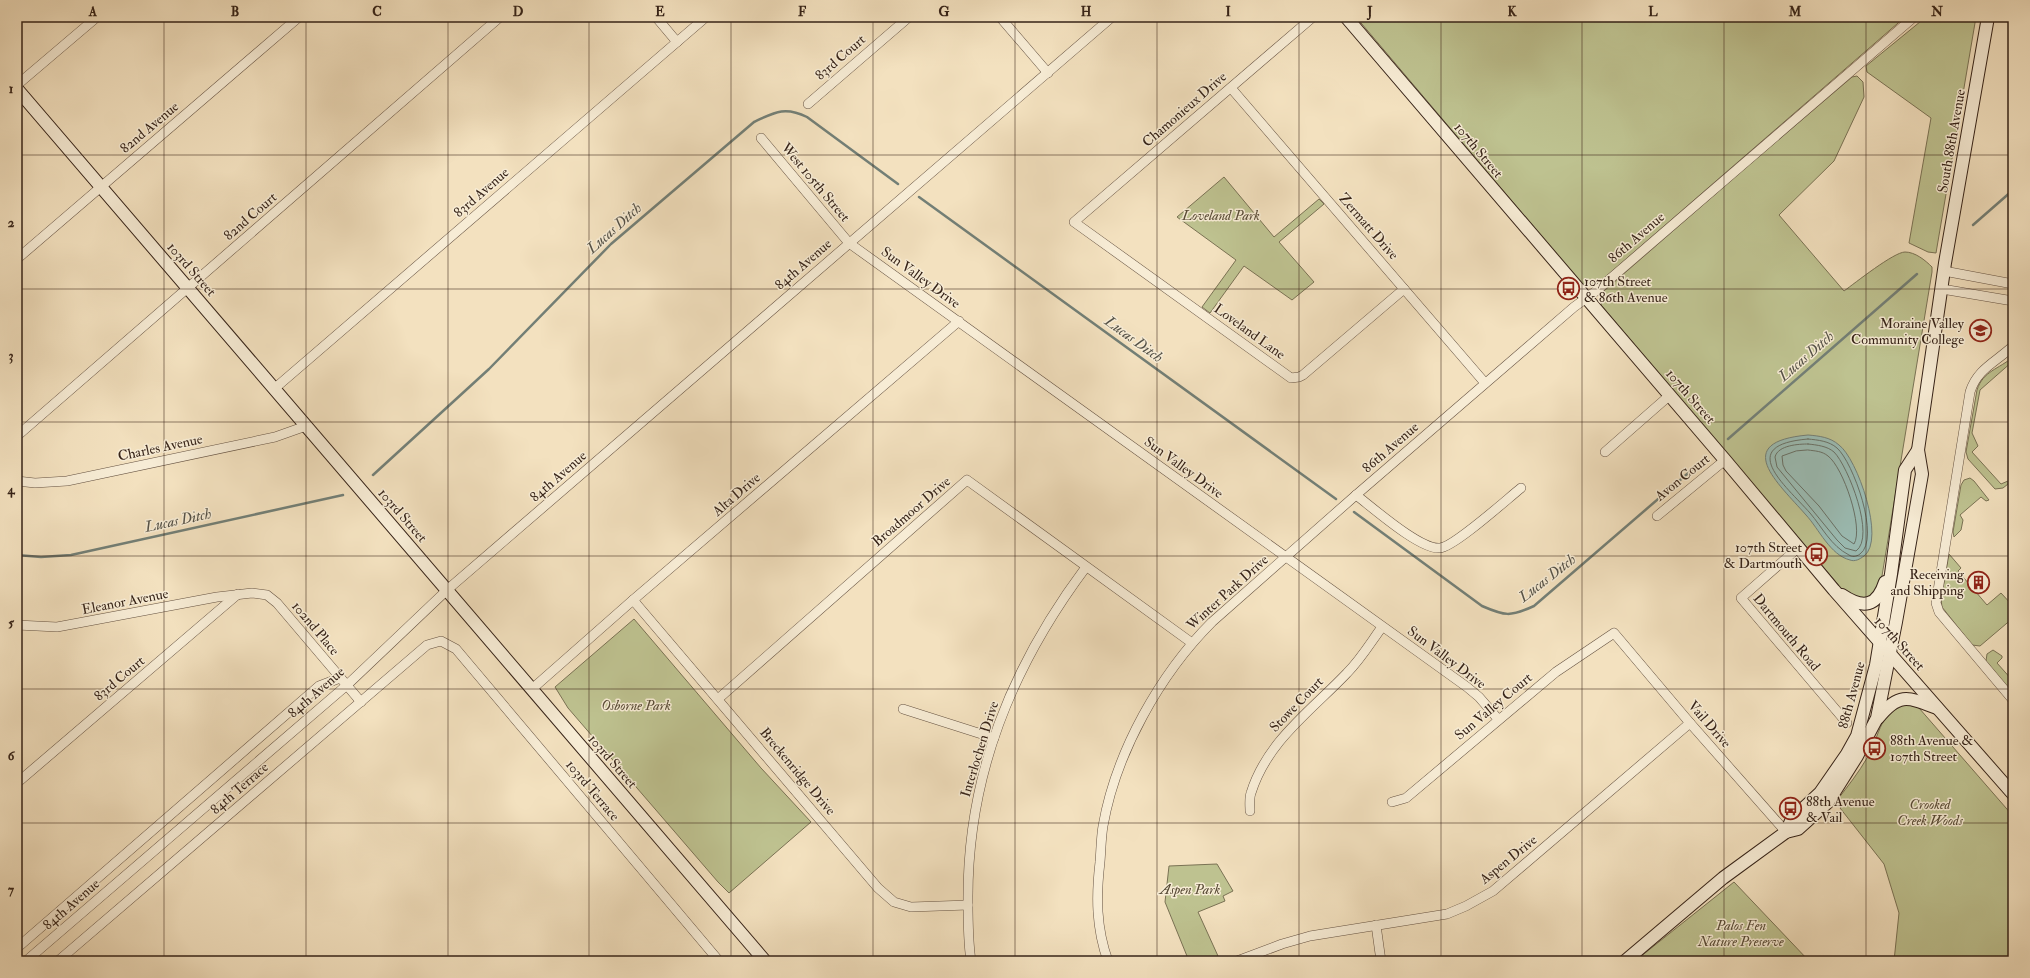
<svg xmlns="http://www.w3.org/2000/svg" width="2030" height="978" font-family="'IM FELL Double Pica',serif">
	<rect width="100%" height="100%" fill="#f3e1bf"/>
	<filter id="stains"><feTurbulence type="fractalNoise" baseFrequency=".005" numOctaves="4"/><feColorMatrix values="0 0 0 0 .2 0 0 0 0 .09 0 0 0 0 .02 0 0 0 .5 -.17"/></filter>
	<radialGradient id="worn" r=".72"><stop offset=".6" stop-color="#630" stop-opacity="0"/><stop offset="1" stop-color="#630" stop-opacity=".3"/></radialGradient>
	<g fill="#bec290" stroke="#7a7254">
		<polygon points="1356,17 1905,17 1595,286 1583,285"/>
		<polygon points="1926,17 1976,17 1936,253 1928,252 1909,243 1931,118 1867,72 1866,66"/>
		<path d="M1857,76L1863,82L1864,97L1834,161L1779,215L1844,291C1855,283 1894,252 1905,252C1915,252 1925,260 1932,267V272L1881,582L1878,592L1867,600L1848,594L1841,588L1601,305L1604,291L1743,170L1852,77Z"/>
		<polygon points="1224,177 1274,237 1319,199 1324,204 1279,242 1314,282 1292,300 1244,266 1210,313 1202,307 1236,260 1177,217"/>
		<path d="M2013,357V361L1980,390L1972,433L1978,446L1972,452L2001,484L2008,481V484L2003,488L1995,489L1968,459L1966,452L1977,390C1983,371 1999,369 2013,357Z"/>
		<polygon points="1970,478 1974,481 1989,500 1986,501 1981,497 1960,515 1963,520 1961,530 1954,537 1953,532 1961,485 1964,480"/>
		<polygon points="1949,554 1961,568 1958,571 1987,605 2001,593 2013,606 2013,618 1980,646 1972,645 1942,607 1941,599"/>
		<polygon points="634,619 761,768 811,822 729,893 718,882 568,708 555,687"/>
		<polygon points="1993,650 2002,656 2002,658 1997,663 2013,681 2013,694 1986,661 1987,654"/>
		<path d="M1901,704H1912L1919,708L2013,816V961H1894L1899,913L1884,864L1840,808L1843,805L1838,799C1848,786 1859,772 1867,758C1879,738 1879,715 1901,704Z"/>
		<polygon points="1217,864 1233,891 1223,896 1225,901 1198,912 1218,956 1207,961 1189,961 1165,902 1169,866"/>
		<polygon points="1734,882 1809,961 1635,961"/>
	</g>
	<path fill="#9bbdb5" stroke="#737f76" d="M1808,435C1819,436 1830,437 1839,445C1857,458 1886,540 1864,556C1860,559 1855,562 1850,560C1830,555 1819,529 1806,515C1778,483 1730,442 1808,435Z"/>
	<g fill="none" stroke-linecap="round" stroke-linejoin="round">
		<g stroke="#687066" stroke-width="1">
			<path d="M1808,439C1818,440 1829,441 1837,448C1853,462 1881,539 1860,554C1856,557 1852,557 1849,555C1831,546 1822,527 1810,513C1785,485 1735,445 1808,439Z"/>
			<path d="M1808,444C1817,445 1827,446 1834,452C1848,466 1876,537 1856,551L1845,548L1837,540L1777,467L1775,457C1778,445 1799,444 1808,444Z"/>
			<path d="M1808,450C1815,451 1822,451 1828,456C1843,467 1864,528 1854,544L1842,536L1819,506L1786,471L1783,465L1782,456L1796,451Z"/>
		</g>
		<g stroke="#737f76" stroke-width="2.5">
			<polyline points="919,197 1336,499"/>
			<polyline points="1973,225 2013,190"/>
			<polyline points="1728,439 1917,274"/>
			<path d="M373,475L489,369L611,244L754,122C775,112 785,106 807,117L898,184"/>
			<path d="M1354,512L1482,606C1505,616 1510,617 1534,606L1701,462"/>
			<polyline points="17,555 41,557 71,555 343,495"/>
		</g>
		<defs>
			<g id="street">
				<polyline points="656,17 677,42"/>
				<polyline points="1000,17 1048,73"/>
				<polyline points="1313,17 1074,222 1291,378 1299,377 1303,375 1404,289"/>
				<polyline points="17,85 97,17"/>
				<polyline points="1231,88 1485,383"/>
				<polyline points="808,104 909,17"/>
				<polyline points="761,138 849,243 1467,687 1479,697 1498,719"/>
				<polyline points="17,259 299,17"/>
				<polyline points="1944,271 2013,284"/>
				<polyline points="1942,289 2013,301"/>
				<path d="M2013,346C1996,362 1977,369 1970,392L1936,603L1939,612L2013,700"/>
				<polyline points="274,389 706,17"/>
				<polyline points="17,436 500,17"/>
				<polyline points="1605,452 1670,395"/>
				<polyline points="17,481 35,483 67,481 275,437 306,426"/>
				<path d="M1356,495C1372,507 1420,550 1440,548C1454,547 1506,500 1521,488"/>
				<polyline points="1657,516 1725,460"/>
				<polyline points="1798,548 1741,598 1847,723"/>
				<polyline points="633,600 878,888 894,902 911,907 968,905"/>
				<polyline points="17,625 57,627 217,597 252,593 267,595 277,603 361,702"/>
				<polyline points="532,689 633,600 959,321"/>
				<polyline points="718,699 967,480 1192,643"/>
				<polyline points="903,709 994,738"/>
				<polyline points="17,783 238,594"/>
				<polyline points="1392,802 1406,798 1556,672 1614,633 1690,723 1786,832"/>
				<path d="M1250,811C1250,806 1249,798 1251,793C1267,741 1312,710 1347,673C1361,659 1371,642 1382,627"/>
				<polyline points="1376,925 1381,961"/>
				<polyline points="17,948 319,686 340,678"/>
				<polyline points="26,961 347,685 447,590 1112,17"/>
				<polyline points="58,961 427,645 441,641 456,649 719,961"/>
				<path d="M971,961C968,941 968,921 968,901C967,775 1012,666 1086,567"/>
				<path d="M1108,961C1096,928 1096,896 1100,862C1101,850 1101,838 1103,826C1116,752 1160,674 1212,622L1356,495L1574,307L1596,291L1914,17"/>
				<polyline points="1237,961 1282,944 1310,936 1447,914 1466,906 1493,891 1690,723"/>
			</g>
			<g id="secondary">
				<polyline points="1346,17 1725,460 1834,590 2013,794"/>
				<polyline points="17,89 765,961"/>
				<path d="M1842,595C1863,609 1877,607 1885,582"/>
				<path d="M1878,718C1899,692 1908,697 1937,708"/>
				<polyline points="1786,832 1792,819 1820,793 1847,754 1857,736 1876,665 1891,574 1905,470 1918,450"/>
				<polyline points="1625,961 1723,878 1786,832 1798,829 1828,802 1857,756 1877,718 1896,622 1922,474 1918,450 1945,263 1988,17"/>
			</g>
		</defs>
		<use href="#street" stroke="#655242" stroke-width="10"/>
		<use href="#secondary" stroke="#362318" stroke-width="14"/>
		<use href="#street" stroke="#f7ecd5" stroke-width="9"/>
		<use href="#secondary" stroke="#f7ecd5" stroke-width="12"/>
	</g>
	<path fill="none" stroke="#362318" stroke-width="1" stroke-opacity="0.55" d="M164,17V961M306,17V961M448,17V961M589,17V961M731,17V961M873,17V961M1015,17V961M1157,17V961M1299,17V961M1441,17V961M1582,17V961M1724,17V961M1866,17V961M17,155H2013M17,289H2013M17,422H2013M17,556H2013M17,689H2013M17,823H2013"/>
	<defs>
		<symbol id="bus-ring" viewBox="-11 -11 22 22"><circle r="9.5" fill="#f7ecd5" stroke="#8f2418" stroke-width="1.5"/><path d="M-5-6H5V4H4V6H2V4H-2V6H-4V4H-5ZM-3.5-4V0h7V-4ZM-3.5 1.2v1.5H-2V1.2ZM2 1.2v1.5H3.5V1.2Z" fill="#8f2418"/></symbol>
		<symbol id="university-ring" viewBox="-11 -11 22 22"><circle r="9.5" fill="#f7ecd5" stroke="#8f2418" stroke-width="1.5"/><path d="M0-5L7-2L0 1L-7-2ZM-4 1L0 2.5L4 1V4Q0 6-4 4Z" fill="#8f2418"/></symbol>
		<symbol id="building-ring" viewBox="-11 -11 22 22"><circle r="9.5" fill="#f7ecd5" stroke="#8f2418" stroke-width="1.5"/><path d="M-4-6H4V6H1V3H-1V6H-4ZM-2.5-4.3h1.7v1.8h-1.7ZM.8-4.3h1.7v1.8H.8ZM-2.5-1h1.7V.8h-1.7ZM.8-1h1.7V.8H.8Z" fill="#8f2418"/></symbol>
	</defs>
	<g fill-rule="evenodd">
		<use href="#bus-ring" x="1556" y="276" width="25" height="25"/>
		<use href="#university-ring" x="1968" y="318" width="25" height="25"/>
		<use href="#bus-ring" x="1804" y="542" width="25" height="25"/>
		<use href="#building-ring" x="1966" y="570" width="25" height="25"/>
		<use href="#bus-ring" x="1862" y="736" width="25" height="25"/>
		<use href="#bus-ring" x="1778" y="796" width="25" height="25"/>
	</g>
	<g text-anchor="middle" stroke-width="3" stroke-linejoin="round" paint-order="stroke">
		<g font-size="14" fill="#362318" stroke="#f7ecd5">
			<text transform="translate(840 57) rotate(-41)" y="5">83rd Court</text>
			<text transform="translate(1184 109) rotate(-41)" y="5">Chamonieux Drive</text>
			<text transform="translate(149 127) rotate(-40)" y="5">82nd Avenue</text>
			<text transform="translate(1951 141) rotate(-80)" y="5">South 88th Avenue</text>
			<text transform="translate(1479 150) rotate(50)" y="5">107th Street</text>
			<text transform="translate(816 182) rotate(50)" y="5">West 105th Street</text>
			<text transform="translate(481 192) rotate(-41)" y="5">83rd Avenue</text>
			<text transform="translate(250 216) rotate(-41)" y="5">82nd Court</text>
			<text transform="translate(1369 226) rotate(49)" y="5">Zermatt Drive</text>
			<text transform="translate(1636 237) rotate(-41)" y="5">86th Avenue</text>
			<text transform="translate(803 264) rotate(-41)" y="5">84th Avenue</text>
			<text transform="translate(192 269) rotate(49)" y="5">103rd Street</text>
			<text transform="translate(921 277) rotate(36)" y="5">Sun Valley Drive</text>
			<text transform="translate(1250 331) rotate(36)" y="5">Loveland Lane</text>
			<text transform="translate(1691 396) rotate(49)" y="5">107th Street</text>
			<text transform="translate(160 447) rotate(-12)" y="5">Charles Avenue</text>
			<text transform="translate(1390 447) rotate(-41)" y="5">86th Avenue</text>
			<text transform="translate(1184 467) rotate(36)" y="5">Sun Valley Drive</text>
			<text transform="translate(558 476) rotate(-41)" y="5">84th Avenue</text>
			<text transform="translate(1682 477) rotate(-39)" y="5">Avon Court</text>
			<text transform="translate(736 494) rotate(-41)" y="5">Alta Drive</text>
			<text transform="translate(911 511) rotate(-41)" y="5">Broadmoor Drive</text>
			<text transform="translate(403 515) rotate(49)" y="5">103rd Street</text>
			<text transform="translate(1227 592) rotate(-42)" y="5">Winter Park Drive</text>
			<text transform="translate(125 601) rotate(-11)" y="5">Eleanor Avenue</text>
			<text transform="translate(316 628) rotate(50)" y="5">102nd Place</text>
			<text transform="translate(1787 632) rotate(50)" y="5">Dartmouth Road</text>
			<text transform="translate(1900 643) rotate(48)" y="5">107th Street</text>
			<text transform="translate(1447 657) rotate(37)" y="5">Sun Valley Drive</text>
			<text transform="translate(119 678) rotate(-40)" y="5">83rd Court</text>
			<text transform="translate(316 692) rotate(-41)" y="5">84th Avenue</text>
			<text transform="translate(1851 695) rotate(-75)" y="5">88th Avenue</text>
			<text transform="translate(1296 704) rotate(-46)" y="5">Stowe Court</text>
			<text transform="translate(1493 706) rotate(-40)" y="5">Sun Valley Court</text>
			<text transform="translate(1710 724) rotate(49)" y="5">Vail Drive</text>
			<text transform="translate(979 749) rotate(-73)" y="5">Interlochen Drive</text>
			<text transform="translate(613 761) rotate(49)" y="5">103rd Street</text>
			<text transform="translate(798 771) rotate(50)" y="5">Breckenridge Drive</text>
			<text transform="translate(239 788) rotate(-41)" y="5">84th Terrace</text>
			<text transform="translate(593 790) rotate(50)" y="5">103rd Terrace</text>
			<text transform="translate(1508 859) rotate(-39)" y="5">Aspen Drive</text>
			<text transform="translate(71 904) rotate(-41)" y="5">84th Avenue</text>
		</g>
		<g font-size="14" font-style="italic" fill="#584b36" stroke="#f7ecd5">
			<text x="1221" y="220">Loveland Park</text>
			<text x="636" y="710">Osborne Park</text>
			<text x="1930" y="809">Crooked<tspan x="1930" dy="16">Creek Woods</tspan></text>
			<text x="1190" y="894">Aspen Park</text>
			<text x="1741" y="930">Palos Fen<tspan x="1741" dy="16">Nature Preserve</tspan></text>
		</g>
		<g font-size="14" fill="#362318" stroke="#f7ecd5" text-anchor="start">
			<text x="1584" y="286">107th Street<tspan x="1584" dy="16">&amp; 86th Avenue</tspan></text>
			<text x="1964" y="328" text-anchor="end">Moraine Valley<tspan x="1964" dy="16">Community College</tspan></text>
			<text x="1802" y="552" text-anchor="end">107th Street<tspan x="1802" dy="16">&amp; Dartmouth</tspan></text>
			<text x="1964" y="579" text-anchor="end">Receiving<tspan x="1964" dy="16">and Shipping</tspan></text>
			<text x="1890" y="745">88th Avenue &amp;<tspan x="1890" dy="16">107th Street</tspan></text>
			<text x="1806" y="806">88th Avenue<tspan x="1806" dy="16">&amp; Vail</tspan></text>
		</g>
		<g font-size="15" font-style="italic" fill="#545147" stroke="#f7ecd5">
			<text transform="translate(614 228) rotate(-42)" y="5">Lucas Ditch</text>
			<text transform="translate(1134 339) rotate(36)" y="5">Lucas Ditch</text>
			<text transform="translate(1806 356) rotate(-41)" y="5">Lucas Ditch</text>
			<text transform="translate(178 520) rotate(-12)" y="5">Lucas Ditch</text>
			<text transform="translate(1547 578) rotate(-38)" y="5">Lucas Ditch</text>
		</g>
	</g>
	<rect width="2030" height="978" fill="none" stroke="#f3e1bf" stroke-width="44"/>
	<rect x="22" y="22" width="1986" height="934" fill="none" stroke="#362318" stroke-width="1.5"/>
	<g font-size="13" text-anchor="middle" font-weight="bold" fill="#362318">
		<text x="93" y="16">A</text>
		<text x="235" y="16">B</text>
		<text x="377" y="16">C</text>
		<text x="518" y="16">D</text>
		<text x="660" y="16">E</text>
		<text x="802" y="16">F</text>
		<text x="944" y="16">G</text>
		<text x="1086" y="16">H</text>
		<text x="1228" y="16">I</text>
		<text x="1370" y="16">J</text>
		<text x="1512" y="16">K</text>
		<text x="1653" y="16">L</text>
		<text x="1795" y="16">M</text>
		<text x="1937" y="16">N</text>
		<text x="11" y="93">1</text>
		<text x="11" y="227">2</text>
		<text x="11" y="360">3</text>
		<text x="11" y="494">4</text>
		<text x="11" y="627">5</text>
		<text x="11" y="760">6</text>
		<text x="11" y="894">7</text>
	</g>
	<rect width="100%" height="100%" filter="url(#stains)"/>
	<rect width="100%" height="100%" fill="url(#worn)"/>
</svg>
